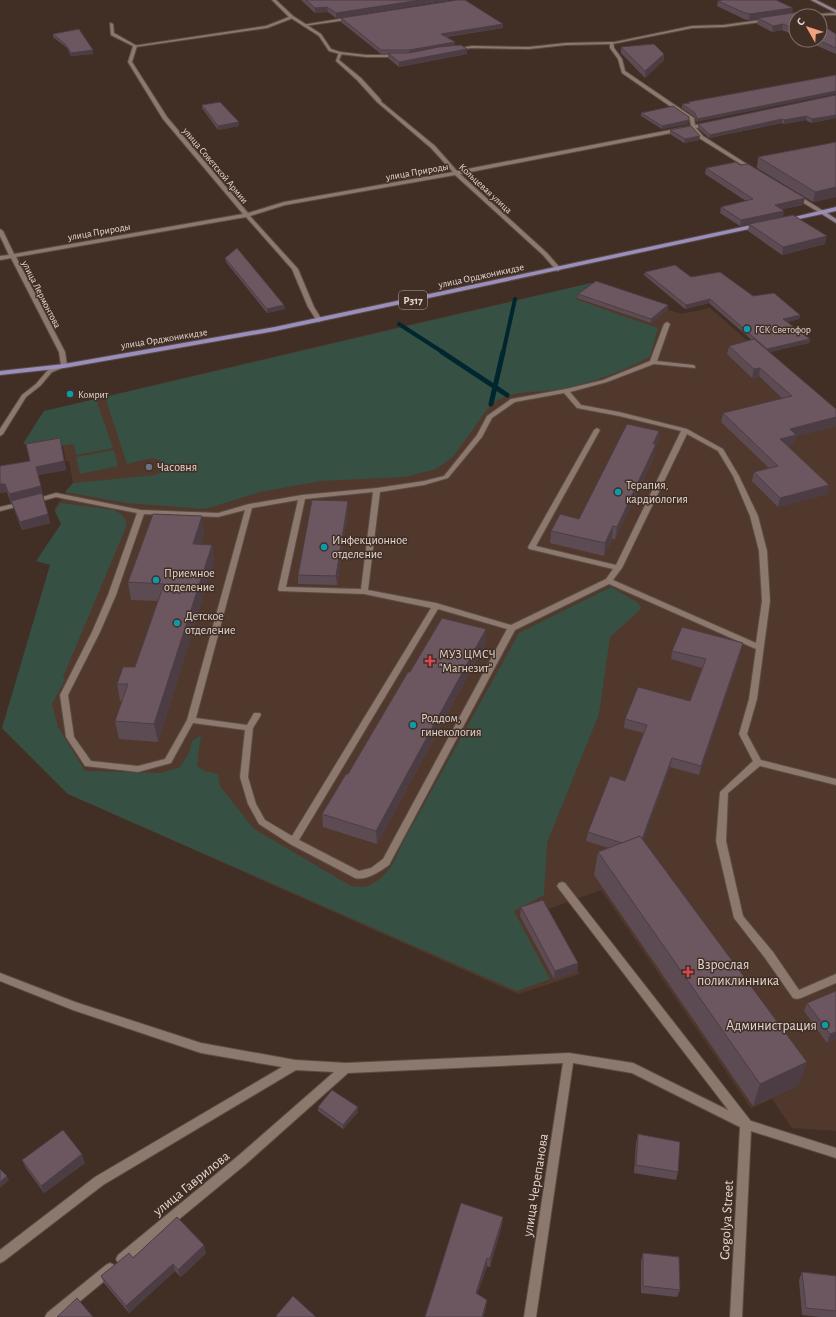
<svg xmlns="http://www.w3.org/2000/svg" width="836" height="1317" font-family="'Alegreya Sans',sans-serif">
	<rect width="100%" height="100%" fill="#412f26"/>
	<polygon fill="#50382c" points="591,283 681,314 710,308 836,419 836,1131 792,1128 772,1099 751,1108 601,890 546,910 580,974 518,994 68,794 2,728 45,594 61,523 54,509 73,483 69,461 66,461 63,446 41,449 36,444 23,444 44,411 404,326"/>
	<g fill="#365043">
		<path d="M591,283L594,284L575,299L658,328L650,357C623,371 595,382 566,388C540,394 513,388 491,404L453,457L436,469L405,477L321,481L260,492L205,509L126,503L65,492L73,483L156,475L163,471L160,460L152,458L127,464L105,397Z"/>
		<polygon points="96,399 113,448 76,455 74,444 41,449 36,444 23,444 44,411"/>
		<polygon points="114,450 118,466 80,474 76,457"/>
		<path d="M60,503L114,510C122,514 125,517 127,525L63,677L65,680L52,704L58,727L85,771L161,773L180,767L189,753L192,741L201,735L197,766L205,771L218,774L220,786L254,829L351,886C356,886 363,888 367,886C386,880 395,861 402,844L519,633L611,587L637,602L642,608L610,637L599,714L547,843L544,895L514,911L550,979L517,991L68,794L2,728L50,565L36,561L61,524L55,511Z"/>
	</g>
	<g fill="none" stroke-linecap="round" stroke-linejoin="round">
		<g stroke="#00262f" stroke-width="4">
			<polyline points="399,324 444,353"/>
			<polyline points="503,353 515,299"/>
		</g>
		<g stroke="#00262f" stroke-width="5">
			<polyline points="442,352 507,395"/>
			<polyline points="491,404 503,352"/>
		</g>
		<defs>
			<g id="lane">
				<polygon points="272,0 276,0 293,16 293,18 267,28 135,47 133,46 266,26 289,17"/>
				<polygon points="836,13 836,15 797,16 799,15"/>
				<polygon points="352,17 353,19 304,26 302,25"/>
				<polygon points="767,19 768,21 724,27 692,28 612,44 610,43 692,26 724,25"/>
				<polygon points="339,52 342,53 339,60 361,78 381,100 381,102 377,102 357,80 336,61"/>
				<path d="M667,322L670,324L657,361L693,365L695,366V368L654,364L607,382L570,392L581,405L619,412L687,429L723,449L739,476L758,516L767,551L770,601L757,699L747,734L761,760L836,779V785L760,766L728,793L726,841L743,916L773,952L799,990L836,974V983L801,998L797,999L793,998L765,958L734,918L716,841L720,792L753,761L739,734L749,699L756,649L609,584L515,630L389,865C381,871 366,881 355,878L290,844L259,824L248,804L240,777L245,730L193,723L171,763L138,772L85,766L66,737L60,695L92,632L108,595L137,513L56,497L34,503L31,501L32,500L56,493L141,510L218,513L249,504L302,495L377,488L424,481L444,476L477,435L487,416L511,399L566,389L603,380L650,361L664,324ZM564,393L577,408L619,416L681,431L616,565L536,546L600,430L597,428L594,430L528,547L529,549L613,569L606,579L511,625L436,603L368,590L380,492L424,485L448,478L482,437L492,418L515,402ZM687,434L718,451L733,476L750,516L759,551L762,601L756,643L613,580L622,568ZM373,492L361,589L286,587L305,499ZM298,500L278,589L279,591L364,594L431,608L292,836L265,820L256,804L248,777L253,728L261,715L260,713H254L247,725L196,718L252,508ZM245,510L187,720L165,759L138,766L91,761L74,737L68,695L100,632L116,595L144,514L218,517ZM438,609L507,629L383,859L371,868L359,871L299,840Z"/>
				<polygon points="22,502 26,504 24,505 0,511 0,507"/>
				<polygon points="562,882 565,883 750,1120 751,1124 750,1128 746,1129 742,1128 559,889 557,886 559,883"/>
			</g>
			<g id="street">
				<polygon points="291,16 293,16 321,34 331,49 340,52 366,55 399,55 401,56 399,57 366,57 340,54 329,51 319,36 291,18"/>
				<polygon points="110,23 113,24 114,33 137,46 132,62 167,117 248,213 284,202 453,172 431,148 377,102 377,101 379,100 435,146 457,171 691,126 690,120 622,73 618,59 610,48 610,44 566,45 529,49 472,48 456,50 454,49 472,46 529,47 566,43 613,42 614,48 622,59 625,71 694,118 695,125 710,123 710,125 696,128 703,136 756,170 752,171 699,138 692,129 460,174 547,253 561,269 558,271 556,270 543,255 455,175 285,205 250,216 298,269 314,307 322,320 319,322 317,321 308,307 292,269 246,217 16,257 65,352 67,366 52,372 40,386 26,397 3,434 0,436 0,429 22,395 36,384 48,370 61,365 59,352 11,258 0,260 0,256 9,255 0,236 0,229 3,231 14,254 243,214 163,119 128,62 133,46 111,35"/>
				<polygon points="794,195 798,195 825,212 820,213 794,197"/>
				<polygon points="0,973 75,1002 201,1043 295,1060 346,1063 569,1053 633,1063 748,1120 836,1148 836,1158 751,1131 742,1317 730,1317 740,1127 632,1073 573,1063 536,1317 524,1317 563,1063 348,1073 246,1164 126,1263 122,1265 118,1263 116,1259 118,1255 238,1156 334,1072 296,1070 103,1185 4,1261 0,1263 0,1250 95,1177 282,1067 201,1053 73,1010 0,981"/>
				<polygon points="110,1263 114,1265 116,1269 114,1273 61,1317 45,1317 47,1313 106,1265"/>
			</g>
			<g id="secondary">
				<polygon points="811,0 816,0 836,10 836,13"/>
				<polygon points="820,211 824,211 836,219 836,223 820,213"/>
			</g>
			<g id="primary">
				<polygon points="836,207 836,211 785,222 782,220"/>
				<polygon points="761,223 763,224 763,226 275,331 64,368 0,375 0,371 64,364 275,327"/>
			</g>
		</defs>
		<use href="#lane" stroke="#5b4c45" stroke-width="2"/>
		<use href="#street" stroke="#5b4c45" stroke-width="2"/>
		<use href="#secondary" stroke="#5b4c45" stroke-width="2"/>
		<use href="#primary" stroke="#5b4c45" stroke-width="2"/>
		<use href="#lane" fill="#8c786d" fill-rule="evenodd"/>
		<use href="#street" fill="#8c786d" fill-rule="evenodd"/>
		<use href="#secondary" fill="#938395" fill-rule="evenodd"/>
		<use href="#primary" fill="#998ebc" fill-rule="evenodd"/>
	</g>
	<g fill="#5d4b53">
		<polygon points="301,0 450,0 336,18 328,12 315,13"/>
		<polygon points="718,1 792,13 796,16 796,36 782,30 772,32 757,24 758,19 749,20 744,19 717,6"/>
		<polygon points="341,18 503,28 446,37 455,42 455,46 467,54 399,67 388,58 388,54 381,54 341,22"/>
		<polygon points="53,34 93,50 93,54 71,56 67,48 53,37"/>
		<polygon points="836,34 836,54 804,40 820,40"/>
		<polygon points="621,47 664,54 664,60 645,78 621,53"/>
		<polygon points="836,75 696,122 695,117 682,108 682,104 687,103 688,102"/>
		<polygon points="836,95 836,118 811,123 806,120 784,124 782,123 709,138 698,128 698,124"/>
		<polygon points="202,105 239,126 218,130 202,108"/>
		<polygon points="641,113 689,120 688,124 662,129 641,116"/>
		<polygon points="670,130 699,140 684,143 670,134"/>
		<polygon points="836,142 836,197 813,202 757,168 758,157"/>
		<polygon points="706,168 803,205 782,209 783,217 825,244 782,255 748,231 749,224 740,226 720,213 721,207 746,201 705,174"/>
		<polygon points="225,258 284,305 285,309 267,313 226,262"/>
		<polygon points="645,272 691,277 753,296 800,315 799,319 787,322 810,339 809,343 769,352 836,426 796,436 794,444 787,445 829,485 827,494 778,507 752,481 754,472 769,468 721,422 723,413 783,399 759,376 752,378 727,354 729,346 752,340 709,303 685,309 644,275"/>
		<polygon points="578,294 668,305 668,309 651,323 577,298"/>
		<polygon points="659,431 658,443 655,448 654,457 615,539 612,539 604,556 550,543 551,531 579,519"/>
		<polygon points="60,438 66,470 38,475 50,523 22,530 14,509 12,502 11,503 7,492 0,493 0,466 30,461"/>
		<polygon points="348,501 348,510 337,585 298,584 298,575"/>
		<polygon points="204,533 201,544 212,545 214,562 158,742 119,739 115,721 122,701 120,701 117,684 135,667 158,601 131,600 128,582"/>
		<polygon points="486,642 377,844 323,827 322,814 348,774"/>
		<polygon points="672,651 741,652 699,775 670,767 643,841 799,1085 753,1106 594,875 598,852 609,848 586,841 588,832 625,781 644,733 624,728 625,719 690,701 702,668 671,659"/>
		<polygon points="521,907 578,963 577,972 554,979 520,916"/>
		<polygon points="836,991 836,1039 827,1043 804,1011 807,1003"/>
		<polygon points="318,1107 358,1112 343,1129 318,1111"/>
		<polygon points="638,1134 678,1172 676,1180 634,1173 636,1143"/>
		<polygon points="22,1160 85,1163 44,1193 26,1168"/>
		<polygon points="503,1217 502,1225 490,1267 487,1266 477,1294 486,1308 425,1317"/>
		<polygon points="206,1253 181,1277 175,1271 129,1313 104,1283 101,1276 133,1258"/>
		<polygon points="643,1253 680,1290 677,1297 641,1293 641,1261"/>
		<polygon points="802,1272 836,1276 836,1317 820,1317 802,1315 799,1280"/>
	</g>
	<g fill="#4c3d44">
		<polygon points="420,0 450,0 336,18 336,13"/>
		<polygon points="327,7 328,12 315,13 315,8"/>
		<polygon points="793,8 792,14 749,20 750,14"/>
		<polygon points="503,24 503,28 441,37 441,34"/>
		<polygon points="783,24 782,30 772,32 773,26"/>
		<polygon points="455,42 455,46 409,54 409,50"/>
		<polygon points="467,49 467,54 399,67 399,62"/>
		<polygon points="93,50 93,54 71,56 71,53"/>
		<polygon points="664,54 664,60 645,78 645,71"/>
		<polygon points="836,91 836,94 696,122 697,119"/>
		<polygon points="836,115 836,118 811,123 812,119"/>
		<polygon points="807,116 806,120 784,124 784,120"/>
		<polygon points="782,119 782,123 709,138 710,135"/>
		<polygon points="689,120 688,124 662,129 662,126"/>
		<polygon points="239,122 239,126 218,130 218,126"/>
		<polygon points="700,136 699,140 684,143 685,139"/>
		<polygon points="836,187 836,197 813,202 815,192"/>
		<polygon points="805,198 803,205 774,211 775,205"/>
		<polygon points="784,211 783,217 740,226 741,220"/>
		<polygon points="827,236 825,244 782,255 783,247"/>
		<polygon points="710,299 709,303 685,309 686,305"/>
		<polygon points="284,305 285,309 267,313 267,309"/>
		<polygon points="668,305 668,309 651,323 651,319"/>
		<polygon points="800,315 799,319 782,323 783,319"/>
		<polygon points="810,339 809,343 767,353 767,349"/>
		<polygon points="760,368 759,376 752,378 754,369"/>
		<polygon points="836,417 836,426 796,436 794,444 778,448 780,439 790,429"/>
		<polygon points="659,431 658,443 655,448 654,457 615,539 617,527"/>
		<polygon points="60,438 66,470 38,475 36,467"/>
		<polygon points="0,484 5,484 7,492 0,493"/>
		<polygon points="829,485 827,494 778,507 780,498"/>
		<polygon points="41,486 43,495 11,503 9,494"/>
		<polygon points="348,501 348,510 337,585 336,576"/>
		<polygon points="48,514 50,523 22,530 20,522"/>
		<polygon points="202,516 204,533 196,561 193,544"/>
		<polygon points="613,526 612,539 604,556 605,543"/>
		<polygon points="212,545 214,562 158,742 154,724"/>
		<polygon points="486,629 486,642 377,844 376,831"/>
		<polygon points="743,643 741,652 699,775 701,766"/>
		<polygon points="672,758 670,767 638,857 639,848"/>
		<polygon points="578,963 577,972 554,979 555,971"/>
		<polygon points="836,1032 836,1039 827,1043 830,1034"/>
		<polygon points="807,1062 799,1085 753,1106 760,1084"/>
		<polygon points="358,1107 358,1112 343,1129 343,1125"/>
		<polygon points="82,1154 85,1163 44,1193 41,1186"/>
		<polygon points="7,1176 9,1180 0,1188 0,1182"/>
		<polygon points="503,1217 502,1225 490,1267 490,1259"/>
		<polygon points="204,1245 206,1253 181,1277 178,1270"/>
		<polygon points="487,1258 487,1266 475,1301 476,1293"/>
		<polygon points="173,1264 175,1271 129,1313 126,1306"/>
		<polygon points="487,1300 486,1308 484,1317 482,1317"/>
	</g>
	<g fill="#6c5761" stroke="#4c3d44">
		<polygon points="306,0 420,0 336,13 327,7 315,8"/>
		<polygon points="457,0 465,0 503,24 441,34 455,42 409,50 381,50 341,18"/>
		<polygon points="722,0 776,0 793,8 750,14 745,13 718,1"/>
		<polygon points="799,12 806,16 796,16 796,30 783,24 773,26 758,18"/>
		<polygon points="820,24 836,34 836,48 818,40 820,40"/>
		<polygon points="79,29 93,50 71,53 66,45 53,34"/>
		<polygon points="654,44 664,54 645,71 621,47"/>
		<polygon points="461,45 467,49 399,62 388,53 409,53 439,47"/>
		<polygon points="836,75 836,91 697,119 695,113 682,104 690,103 688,102"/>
		<polygon points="836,95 836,115 812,119 807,116 784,120 782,119 710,135 698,124"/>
		<polygon points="220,102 239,122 218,126 202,105"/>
		<polygon points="673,106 689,117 689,120 662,126 641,113"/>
		<polygon points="691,126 700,136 685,139 670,130"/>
		<polygon points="836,142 836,187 815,192 758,157"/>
		<polygon points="736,162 740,165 748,164 805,198 775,205 784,211 741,220 721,207 753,199 706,168"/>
		<polygon points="793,215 827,236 783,247 749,224"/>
		<polygon points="237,248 284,305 267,309 225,258"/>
		<polygon points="675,265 691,277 720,272 753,296 774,293 800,315 783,319 810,339 767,349 710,299 686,305 645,272"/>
		<polygon points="596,281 668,305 651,319 578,294"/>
		<polygon points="754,339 836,409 836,417 790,429 796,435 780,439 829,485 780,498 754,472 778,466 723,413 792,396 760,368 754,369 729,346"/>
		<polygon points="627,424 659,431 653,444 656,444 617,527 613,526 605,543 551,531 560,514 579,519"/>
		<polygon points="60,438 64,461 36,467 41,486 9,494 5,484 0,484 0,466 30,461 26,444"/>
		<polygon points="42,493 48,514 20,522 11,501"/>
		<polygon points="312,500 348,501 336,576 298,575"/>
		<polygon points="153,514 202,516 193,544 212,545 154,724 115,721 128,684 117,684 123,667 135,667 164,584 128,582"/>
		<polygon points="442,618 486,629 376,831 322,814 346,774 348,774 408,672 410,672"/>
		<polygon points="682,627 743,643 701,766 672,758 642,839 640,836 622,843 588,832 610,776 625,781 647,725 625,719 638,687 690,701 706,659 672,651"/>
		<polygon points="640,836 807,1062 760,1084 598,852"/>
		<polygon points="543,900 578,963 555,971 521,907"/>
		<polygon points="836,991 836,1032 830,1034 807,1003"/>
		<polygon points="332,1090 358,1107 343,1125 318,1107"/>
		<polygon points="63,1130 82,1154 41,1186 22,1160"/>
		<polygon points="638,1134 680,1142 678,1172 636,1165"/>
		<polygon points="0,1169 7,1176 0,1182"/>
		<polygon points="461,1203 503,1217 490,1259 487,1258 476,1293 487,1300 482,1317 425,1317"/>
		<polygon points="177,1217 204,1245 178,1270 173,1264 126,1306 101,1276 129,1253 133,1258"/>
		<polygon points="643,1253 679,1257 680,1290 643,1286"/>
		<polygon points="802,1272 836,1276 836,1311 806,1308"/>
		<polygon points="293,1296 316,1317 277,1317 276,1316"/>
		<polygon points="77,1298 93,1317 57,1317"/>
	</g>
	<g fill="#0f9aa8" stroke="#412f26" stroke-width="1.5">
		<circle cx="747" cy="329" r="4"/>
		<circle cx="70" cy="394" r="4"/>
		<circle cx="618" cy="492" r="4"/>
		<circle cx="324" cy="547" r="4"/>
		<circle cx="156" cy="580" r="4"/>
		<circle cx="177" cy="623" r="4"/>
		<circle cx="413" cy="725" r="4"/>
		<circle cx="825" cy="1025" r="4"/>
	</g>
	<circle fill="#6b7280" stroke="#412f26" stroke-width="1.5" cx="149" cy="467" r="4"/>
	<g fill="#e0444e" stroke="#412f26" stroke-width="1.5">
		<path d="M428 655h4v4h4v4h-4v4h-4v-4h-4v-4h4z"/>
		<path d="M686 966h4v4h4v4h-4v4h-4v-4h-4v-4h4z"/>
	</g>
	<g text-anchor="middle" stroke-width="3" stroke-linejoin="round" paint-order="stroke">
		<g font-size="10" fill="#e2d6d0" stroke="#412f26">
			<text transform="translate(216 165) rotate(50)" y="4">улица Советской Армии</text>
			<text transform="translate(417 171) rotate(-10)" y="4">улица Природы</text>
			<text transform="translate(486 188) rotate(43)" y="4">Кольцевая улица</text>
			<text transform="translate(99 231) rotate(-10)" y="4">улица Природы</text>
			<text transform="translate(481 275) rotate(-12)" y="4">улица Орджоникидзе</text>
			<text transform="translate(42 294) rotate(63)" y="4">улица Лермонтова</text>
			<text transform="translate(164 338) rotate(-9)" y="4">улица Орджоникидзе</text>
		</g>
		<g font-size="10" fill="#e2d6d0" stroke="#412f26" text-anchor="start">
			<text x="755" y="333">ГСК Светофор</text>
			<text x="78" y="398">Комрит</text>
		</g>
		<rect fill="#412f26" stroke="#b2a49d" stroke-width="1" x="399" y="291" width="28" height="18" rx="3"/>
		<g font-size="11" font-weight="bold" fill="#e2d6d0">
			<text x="413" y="304">Р317</text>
		</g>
		<g font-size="12" fill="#e2d6d0" stroke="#412f26" text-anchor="start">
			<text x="157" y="471">Часовня</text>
			<text x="626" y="489">Терапия,<tspan x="626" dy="14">кардиология</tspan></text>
			<text x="332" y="544">Инфекционное<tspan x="332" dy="14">отделение</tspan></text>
			<text x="164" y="577">Приемное<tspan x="164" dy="14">отделение</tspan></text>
			<text x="185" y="620">Детское<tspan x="185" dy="14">отделение</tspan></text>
			<text x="439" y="658">МУЗ ЦМСЧ<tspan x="439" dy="14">"Магнезит"</tspan></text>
			<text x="421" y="722">Роддом,<tspan x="421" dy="14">гинекология</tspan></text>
		</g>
		<g font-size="14" fill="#e2d6d0" stroke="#412f26" text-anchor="start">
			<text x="697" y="969">Взрослая<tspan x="697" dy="16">поликлинника</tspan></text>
			<text x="817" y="1030" text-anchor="end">Администрация</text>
		</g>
		<g font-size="14" fill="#e2d6d0" stroke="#412f26">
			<text transform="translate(191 1183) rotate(-39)" y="5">улица Гаврилова</text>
			<text transform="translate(535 1185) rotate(-81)" y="5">улица Черепанова</text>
			<text transform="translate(726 1220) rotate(-87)" y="5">Gogolya Street</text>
		</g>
	</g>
	<g transform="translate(808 28) rotate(309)"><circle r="19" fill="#412f26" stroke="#81726a"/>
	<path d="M0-3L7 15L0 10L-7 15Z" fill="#f1a17d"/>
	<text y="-6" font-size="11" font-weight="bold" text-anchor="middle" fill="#e2d6d0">С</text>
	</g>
</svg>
